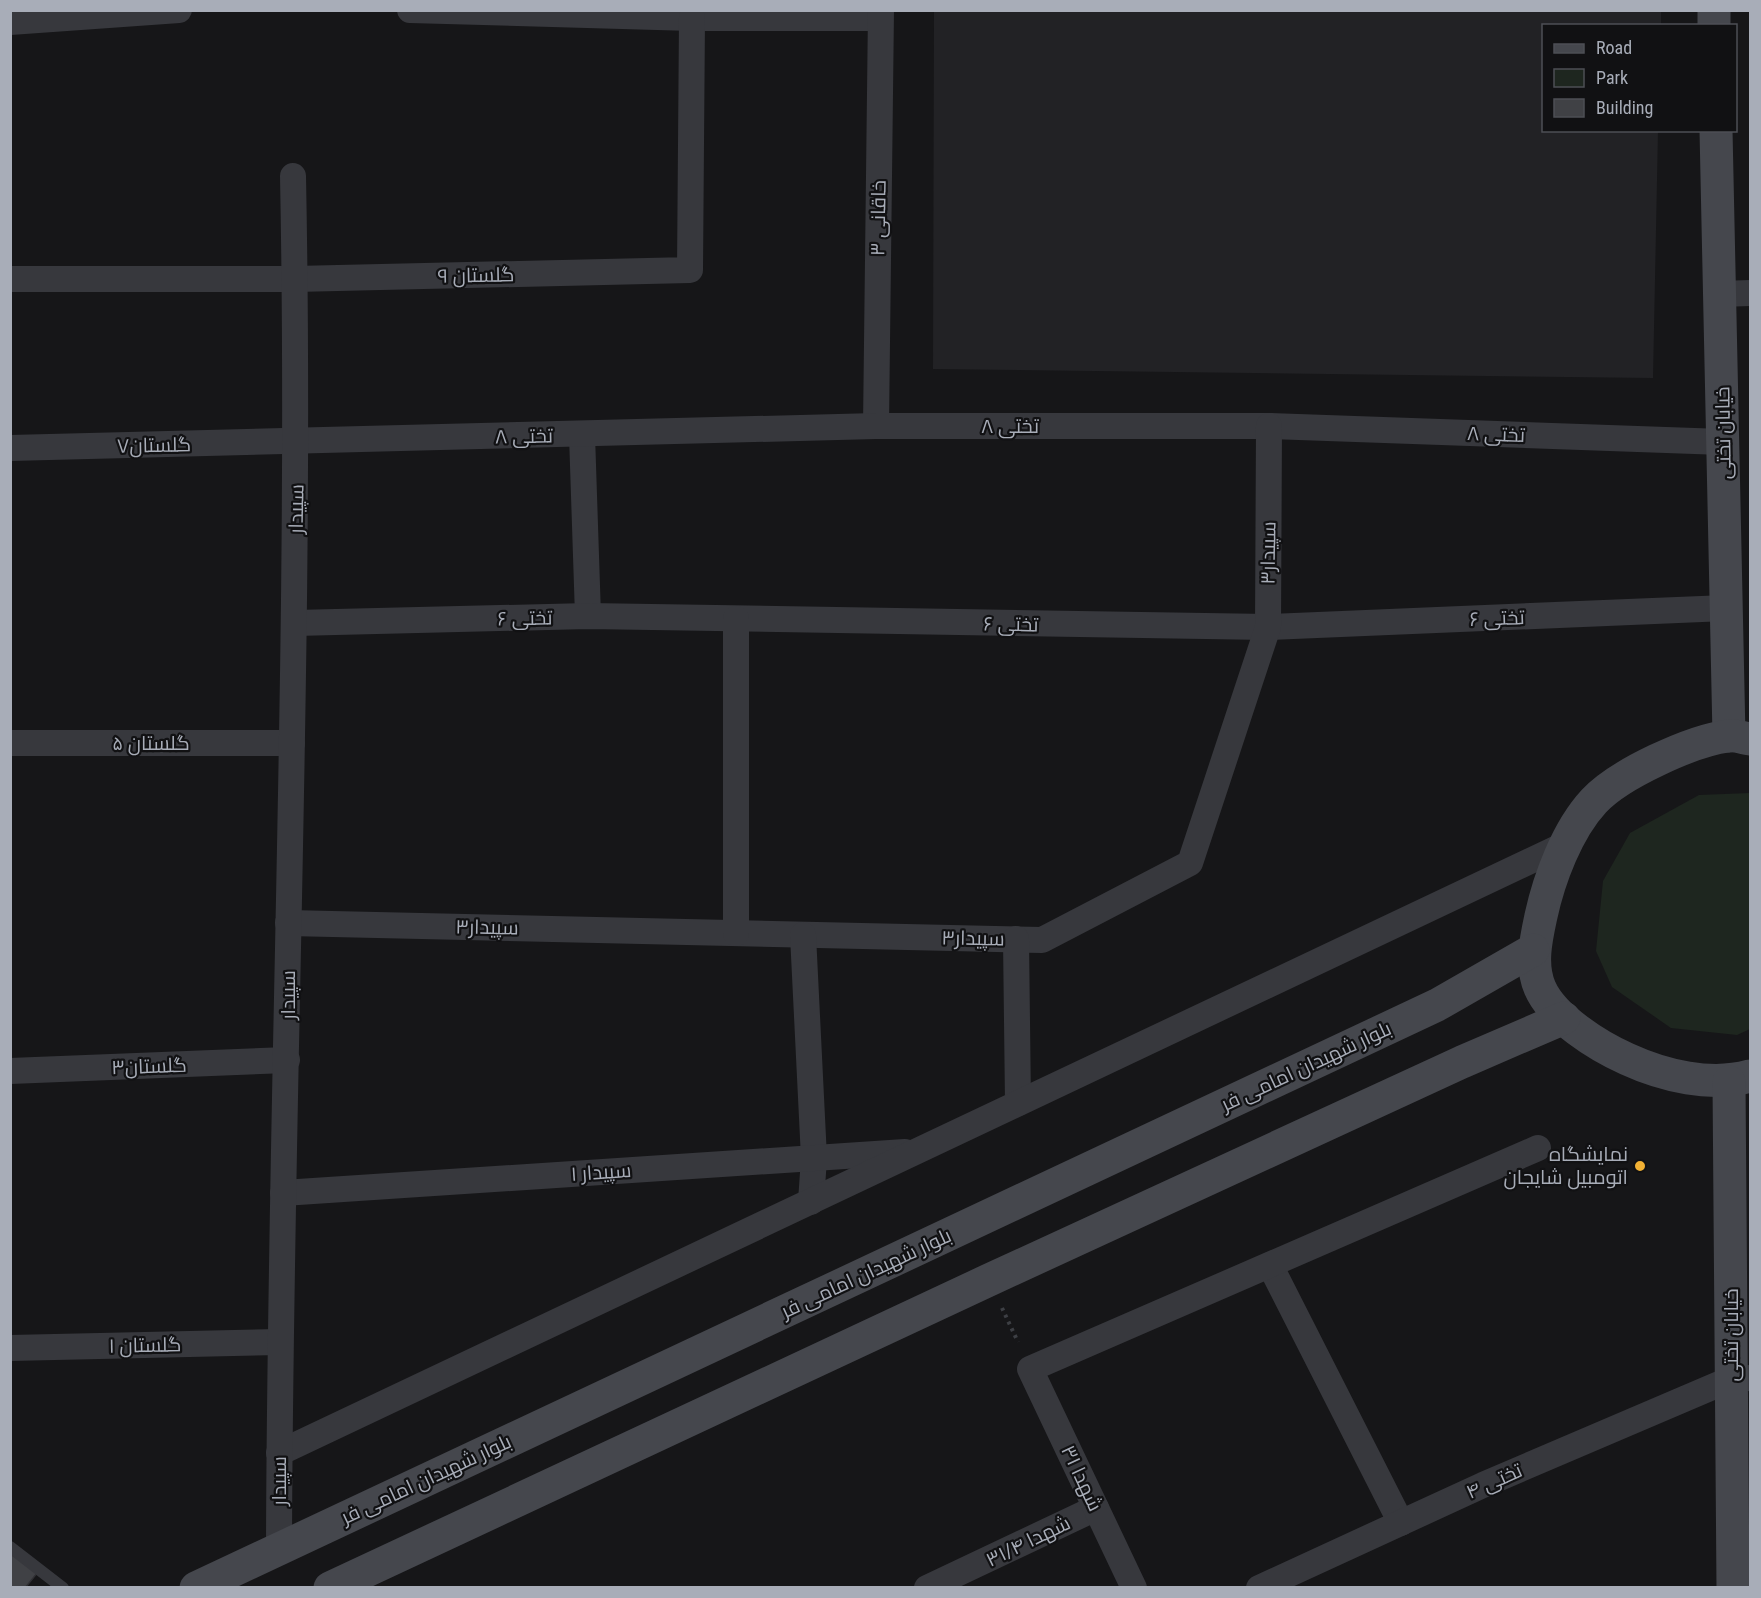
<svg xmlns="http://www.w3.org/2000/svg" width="1761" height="1598" font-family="'Roboto Condensed',Cairo,sans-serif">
	<rect width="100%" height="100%" fill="#161618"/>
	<polygon fill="#222225" points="934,11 1661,11 1661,25 1544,26 1544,130 1658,131 1653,378 933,369"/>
	<polygon fill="#1e261f" points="1750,793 1750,1029 1737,1035 1671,1028 1612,987 1596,951 1603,881 1630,833 1699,795"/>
	<polygon fill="#404145" stroke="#303034" stroke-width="1.5" points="10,1551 38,1572 25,1588 10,1588"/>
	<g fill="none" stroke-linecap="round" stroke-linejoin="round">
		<polyline stroke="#3d3f44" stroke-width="4" stroke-dasharray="3 4.5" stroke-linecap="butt" points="1002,1308 1018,1342"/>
		<polyline stroke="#37383d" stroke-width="12" points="10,1547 63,1588"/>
		<g stroke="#37383d" stroke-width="26">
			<polyline points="410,10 692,18 880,18"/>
			<polyline points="10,22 179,10"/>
			<polyline points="10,279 295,279 690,270 692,18"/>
			<polyline points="1720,294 1750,293"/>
			<polyline points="876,426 881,10"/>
			<polyline points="582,435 588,616"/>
			<polyline points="10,448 876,426 1269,426 1723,442"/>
			<polyline points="295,623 588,616 1268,627 1726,608"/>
			<polyline points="10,743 292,743"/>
			<polyline points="288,923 1042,940 1190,863 1268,627 1269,426"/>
			<polyline points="736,933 736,619"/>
			<polyline points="803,935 814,1158 811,1202"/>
			<polyline points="1016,939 1018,1103"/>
			<polyline points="10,1071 287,1060"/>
			<polyline points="283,1193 905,1152"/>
			<polyline points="1270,1265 1401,1523"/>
			<polyline points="10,1348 280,1342"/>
			<polyline points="279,1453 1566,844"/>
			<path d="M279,1549C280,1091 302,634 293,176"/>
			<polyline points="927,1588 1096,1508"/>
			<polyline points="1134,1588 1030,1369 1538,1148"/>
			<polyline points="1259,1588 1483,1485 1731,1379 1750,1378"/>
		</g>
		<g stroke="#45474d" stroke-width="33">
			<polyline points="1714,10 1714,26"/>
			<polyline points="1716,130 1729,736"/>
			<path d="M1750,739C1743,738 1735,735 1728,736C1691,741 1619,774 1594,801C1567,830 1549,879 1541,916C1536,939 1530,965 1540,988C1553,1018 1598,1046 1627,1059C1664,1076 1711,1087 1750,1076"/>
			<polyline points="1729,1082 1733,1588"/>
			<polyline points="196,1588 1437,1005 1533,950"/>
			<polyline points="330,1588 989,1280 1462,1062 1564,1018"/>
		</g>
	</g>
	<circle fill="#f2b134" stroke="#111113" stroke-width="2" cx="1640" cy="1166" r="6"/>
	<g text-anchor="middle" stroke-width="4.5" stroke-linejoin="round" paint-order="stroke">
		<g font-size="20" fill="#a8adb8" stroke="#111113">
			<text transform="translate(878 218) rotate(-89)" y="7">خاقانی ۳</text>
			<text transform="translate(476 275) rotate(-1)" y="7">گلستان ۹</text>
			<text x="1010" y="433">تختی ۸</text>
			<text transform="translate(1723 433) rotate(-91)" y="7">خیابان تختی</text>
			<text transform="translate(1496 434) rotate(2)" y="7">تختی ۸</text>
			<text transform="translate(524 436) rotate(-1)" y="7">تختی ۸</text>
			<text transform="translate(154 445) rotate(-1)" y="7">گلستان۷</text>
			<text transform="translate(296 509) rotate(-89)" y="7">سپیدار</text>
			<text transform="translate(1268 553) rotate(-89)" y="7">سپیدار۳</text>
			<text transform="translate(525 618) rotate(-1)" y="7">تختی ۶</text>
			<text transform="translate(1497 618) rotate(-2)" y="7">تختی ۶</text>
			<text transform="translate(1011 624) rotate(1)" y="7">تختی ۶</text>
			<text x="151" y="750">گلستان ۵</text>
			<text transform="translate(487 927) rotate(1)" y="7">سپیدار۳</text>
			<text transform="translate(973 938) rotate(1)" y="7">سپیدار۳</text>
			<text transform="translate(288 995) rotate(-90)" y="7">سپیدار</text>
			<text transform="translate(149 1066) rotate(-2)" y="7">گلستان۳</text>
			<text transform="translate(1306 1066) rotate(-25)" y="7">بلوار شهیدان امامی فر</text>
			<text transform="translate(601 1172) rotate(-4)" y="7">سپیدار ۱</text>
			<text transform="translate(866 1273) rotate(-25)" y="7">بلوار شهیدان امامی فر</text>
			<text transform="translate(1731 1335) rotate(-90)" y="7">خیابان تختی</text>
			<text transform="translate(145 1345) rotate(-1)" y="7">گلستان ۱</text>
			<text transform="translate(1082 1478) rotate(65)" y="7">شهدا ۳۱</text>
			<text transform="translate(426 1479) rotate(-25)" y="7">بلوار شهیدان امامی فر</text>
			<text transform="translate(279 1481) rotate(-90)" y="7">سپیدار</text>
			<text transform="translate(1494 1481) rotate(-24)" y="7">تختی ۴</text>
			<text transform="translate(1028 1541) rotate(-26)" y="7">شهدا ۳۱/۴</text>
		</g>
		<g font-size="20" fill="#a8adb8" stroke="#111113" text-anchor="end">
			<text x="1628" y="1161">نمایشگاه<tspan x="1628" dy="23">اتومبیل شایجان</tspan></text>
		</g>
	</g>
	<rect width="1761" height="1598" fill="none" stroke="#a8adb8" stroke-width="24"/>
	<rect x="1542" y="24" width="195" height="108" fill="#111113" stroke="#4d4f55" stroke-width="1.5"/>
	<rect x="1554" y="44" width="30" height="9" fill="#45474d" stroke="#4d4f55" stroke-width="1.5"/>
	<text x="1596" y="54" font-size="18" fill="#a8adb8">Road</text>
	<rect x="1554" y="69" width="30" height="18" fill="#1e261f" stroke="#4d4f55" stroke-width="1.5"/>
	<text x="1596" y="84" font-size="18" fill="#a8adb8">Park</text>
	<rect x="1554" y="99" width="30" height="18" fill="#404145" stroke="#4d4f55" stroke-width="1.5"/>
	<text x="1596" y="114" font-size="18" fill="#a8adb8">Building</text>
</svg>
